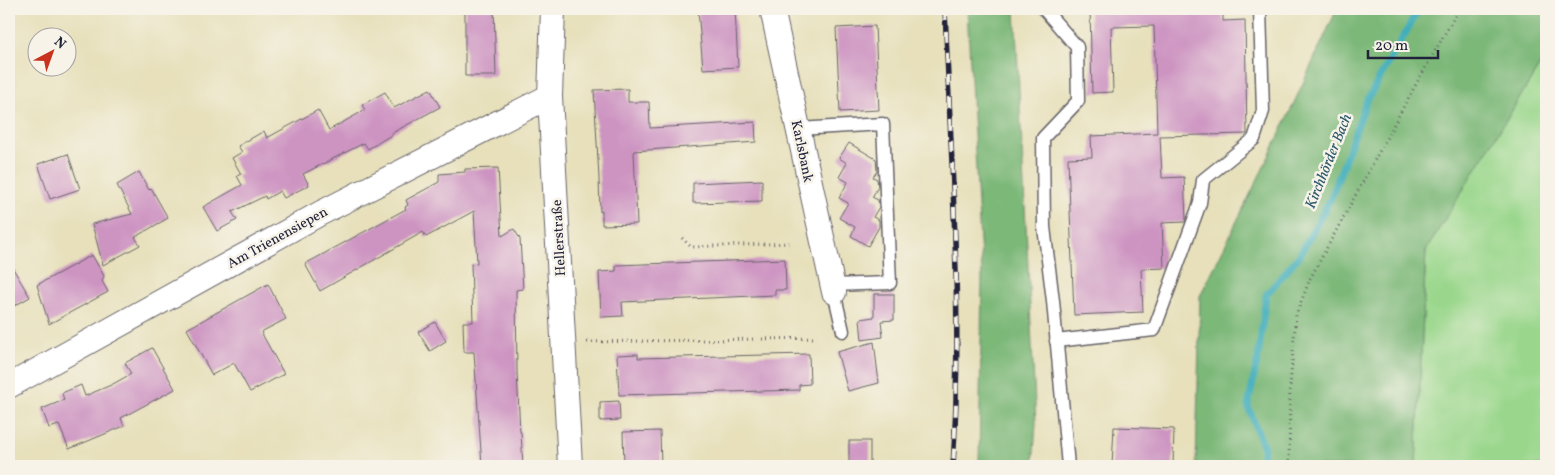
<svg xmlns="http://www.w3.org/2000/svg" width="1555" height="475" font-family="Vollkorn,serif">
	<rect width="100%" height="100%" fill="#f7f3e8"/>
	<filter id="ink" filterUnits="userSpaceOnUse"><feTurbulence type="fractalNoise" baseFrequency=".02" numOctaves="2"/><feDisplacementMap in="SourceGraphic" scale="10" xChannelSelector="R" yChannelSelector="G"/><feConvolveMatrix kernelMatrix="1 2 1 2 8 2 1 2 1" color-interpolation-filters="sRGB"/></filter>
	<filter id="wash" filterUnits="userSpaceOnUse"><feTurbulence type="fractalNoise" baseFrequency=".0096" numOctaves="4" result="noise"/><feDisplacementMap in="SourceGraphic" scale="20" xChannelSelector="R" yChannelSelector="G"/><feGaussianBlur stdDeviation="1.12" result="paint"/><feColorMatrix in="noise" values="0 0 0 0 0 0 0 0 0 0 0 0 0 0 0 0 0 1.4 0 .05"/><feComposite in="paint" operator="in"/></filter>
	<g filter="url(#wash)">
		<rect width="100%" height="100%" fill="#e7e0bb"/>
		<polygon fill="#9ad78c" stroke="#5e7c64" points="1546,55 1546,466 1416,466 1426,250"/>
		<g fill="#7bb878" stroke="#4e6d5a">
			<polygon points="967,9 1015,9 1036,424 1033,466 979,466 982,277"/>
			<polygon points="1337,9 1546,9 1546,55 1426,250 1416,466 1196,466 1200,296 1277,140"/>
		</g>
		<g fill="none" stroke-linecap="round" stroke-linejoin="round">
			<polyline stroke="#3eadba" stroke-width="7" points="1261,466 1264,448 1248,406 1258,358 1266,295 1299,256 1331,198 1366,102 1419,9"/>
		</g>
		<g id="blocks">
			<g fill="#cd94c2">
				<polygon points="465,9 494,9 496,76 465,76"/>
				<polygon points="698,9 735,9 738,67 703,69"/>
				<polygon points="1090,9 1223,9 1223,21 1245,20 1247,134 1160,136 1162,178 1184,177 1186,219 1185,222 1162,223 1164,268 1141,269 1143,312 1074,315 1068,158 1092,157 1091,136 1157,133 1154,26 1111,27 1113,92 1092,93"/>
				<polygon points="875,26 879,110 840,112 836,28"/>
				<polygon points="430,89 440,107 392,133 393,134 368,149 364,143 303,174 309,185 284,198 280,191 266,199 265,196 232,212 237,220 217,231 203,207 242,185 237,176 241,174 232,158 242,152 238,146 264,131 267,138 318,110 329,130 365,110 362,105 385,92 394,108"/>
				<polygon points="628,89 628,102 649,102 650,128 755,122 756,142 634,151 637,224 602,225 602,211 600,212 599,178 594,90"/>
				<polygon points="849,143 876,159 877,171 873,177 877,179 878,187 872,197 878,200 879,207 873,217 879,220 879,227 868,246 851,236 855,227 839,218 848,203 839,198 848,182 839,177 847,163 839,158"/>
				<polygon points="68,154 80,189 50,199 38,164"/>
				<polygon points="498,168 502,236 514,229 520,239 523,289 516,290 517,372 520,432 521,432 523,466 482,466 474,352 464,352 463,322 473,322 471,264 477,263 474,211 426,237 423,232 320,291 305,264 406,209 405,207 408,205 406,200 439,182 439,174 465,172 465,169"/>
				<polygon points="139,172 149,190 151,188 168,218 135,237 140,245 103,265 92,224 132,214 117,185"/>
				<polygon points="762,180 762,201 693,203 693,183"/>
				<polygon points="92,255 104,276 102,281 108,292 49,324 37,285"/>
				<polygon points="785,259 786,290 775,290 775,295 622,302 623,316 601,317 599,272 616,271 616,265"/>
				<polygon points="9,262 30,297 9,309"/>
				<polygon points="268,284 286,319 261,332 284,374 250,392 234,363 212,375 187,329"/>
				<polygon points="874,294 894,294 894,320 881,321 883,337 862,340 860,319 874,317"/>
				<polygon points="435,322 446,341 430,351 418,332"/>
				<polygon points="874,342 879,383 848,391 837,352"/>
				<polygon points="152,348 175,389 121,418 124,426 69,449 59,425 49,428 42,409 64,400 62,393 81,385 85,396 111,385 131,374 125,363"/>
				<polygon points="638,354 638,358 809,354 810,384 799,385 799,390 619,395 617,355"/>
				<polygon points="619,401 620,420 600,421 600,402"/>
				<polygon points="1114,427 1174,429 1173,466 1112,466"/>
				<polygon points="660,431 661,466 624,466 623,432"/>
				<rect x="849" y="441" width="21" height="25"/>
			</g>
		</g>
	</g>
	<g filter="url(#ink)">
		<use href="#blocks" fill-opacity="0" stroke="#676468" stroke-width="1"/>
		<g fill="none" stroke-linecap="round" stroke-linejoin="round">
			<defs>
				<g id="service">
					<polyline points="1044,9 1077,47 1078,101 1043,138 1044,227 1053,301 1068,466"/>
					<polyline points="798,129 883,124 890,283 832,285"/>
					<polyline points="834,292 843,331"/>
					<polyline points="1056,341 1154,330 1200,203 1203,180 1254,139 1263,111 1260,9"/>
				</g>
				<g id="minor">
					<polyline points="553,9 550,96 570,466"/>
					<polyline points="772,9 834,292"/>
					<polyline points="9,386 319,214 550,96"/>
				</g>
			</defs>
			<use href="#service" stroke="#676468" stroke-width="15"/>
			<use href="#minor" stroke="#676468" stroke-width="26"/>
			<g stroke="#676468" stroke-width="3" stroke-dasharray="1 4" stroke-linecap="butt">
				<polyline points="682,238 691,247 791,243"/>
				<polyline points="587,342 817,338"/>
				<polyline points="1289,466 1290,386 1296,315 1310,279 1411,93 1459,9"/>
			</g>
			<use href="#service" stroke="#fff" stroke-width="12"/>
			<use href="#minor" stroke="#fff" stroke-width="24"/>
			<defs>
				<path id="rail" d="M945,9C951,161 963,314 953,466"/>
			</defs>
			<use href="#rail" stroke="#22223b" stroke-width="5.5"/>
			<use href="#rail" stroke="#f7f3e8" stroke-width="4" stroke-dasharray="11" stroke-linecap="butt"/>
		</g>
	</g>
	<g text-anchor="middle" stroke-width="5" stroke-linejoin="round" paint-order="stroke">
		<g font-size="14" fill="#22223b" stroke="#f7f3e8">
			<text transform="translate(803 151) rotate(78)" y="5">Karlsbank</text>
			<text transform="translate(277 237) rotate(-29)" y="5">Am Trienensiepen</text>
			<text transform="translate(558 238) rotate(-93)" y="5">Hellerstraße</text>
		</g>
		<g font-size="15" font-style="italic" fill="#2d5a6e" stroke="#f7f3e8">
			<text transform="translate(1328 161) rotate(-68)" y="5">Kirchhörder Bach</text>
		</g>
	</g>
	<rect width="1555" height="475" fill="none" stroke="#f7f3e8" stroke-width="30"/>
	<g transform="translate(52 52) rotate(41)"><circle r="24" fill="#f7f3e8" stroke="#a29fa3"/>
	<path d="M0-4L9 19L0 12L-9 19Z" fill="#c8321e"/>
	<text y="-8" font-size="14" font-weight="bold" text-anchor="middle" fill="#22223b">N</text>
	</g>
	<path d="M1368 50v8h70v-8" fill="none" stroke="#22223b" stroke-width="2.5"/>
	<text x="1375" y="50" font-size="15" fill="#22223b" stroke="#f7f3e8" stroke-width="4" paint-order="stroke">20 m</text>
</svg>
